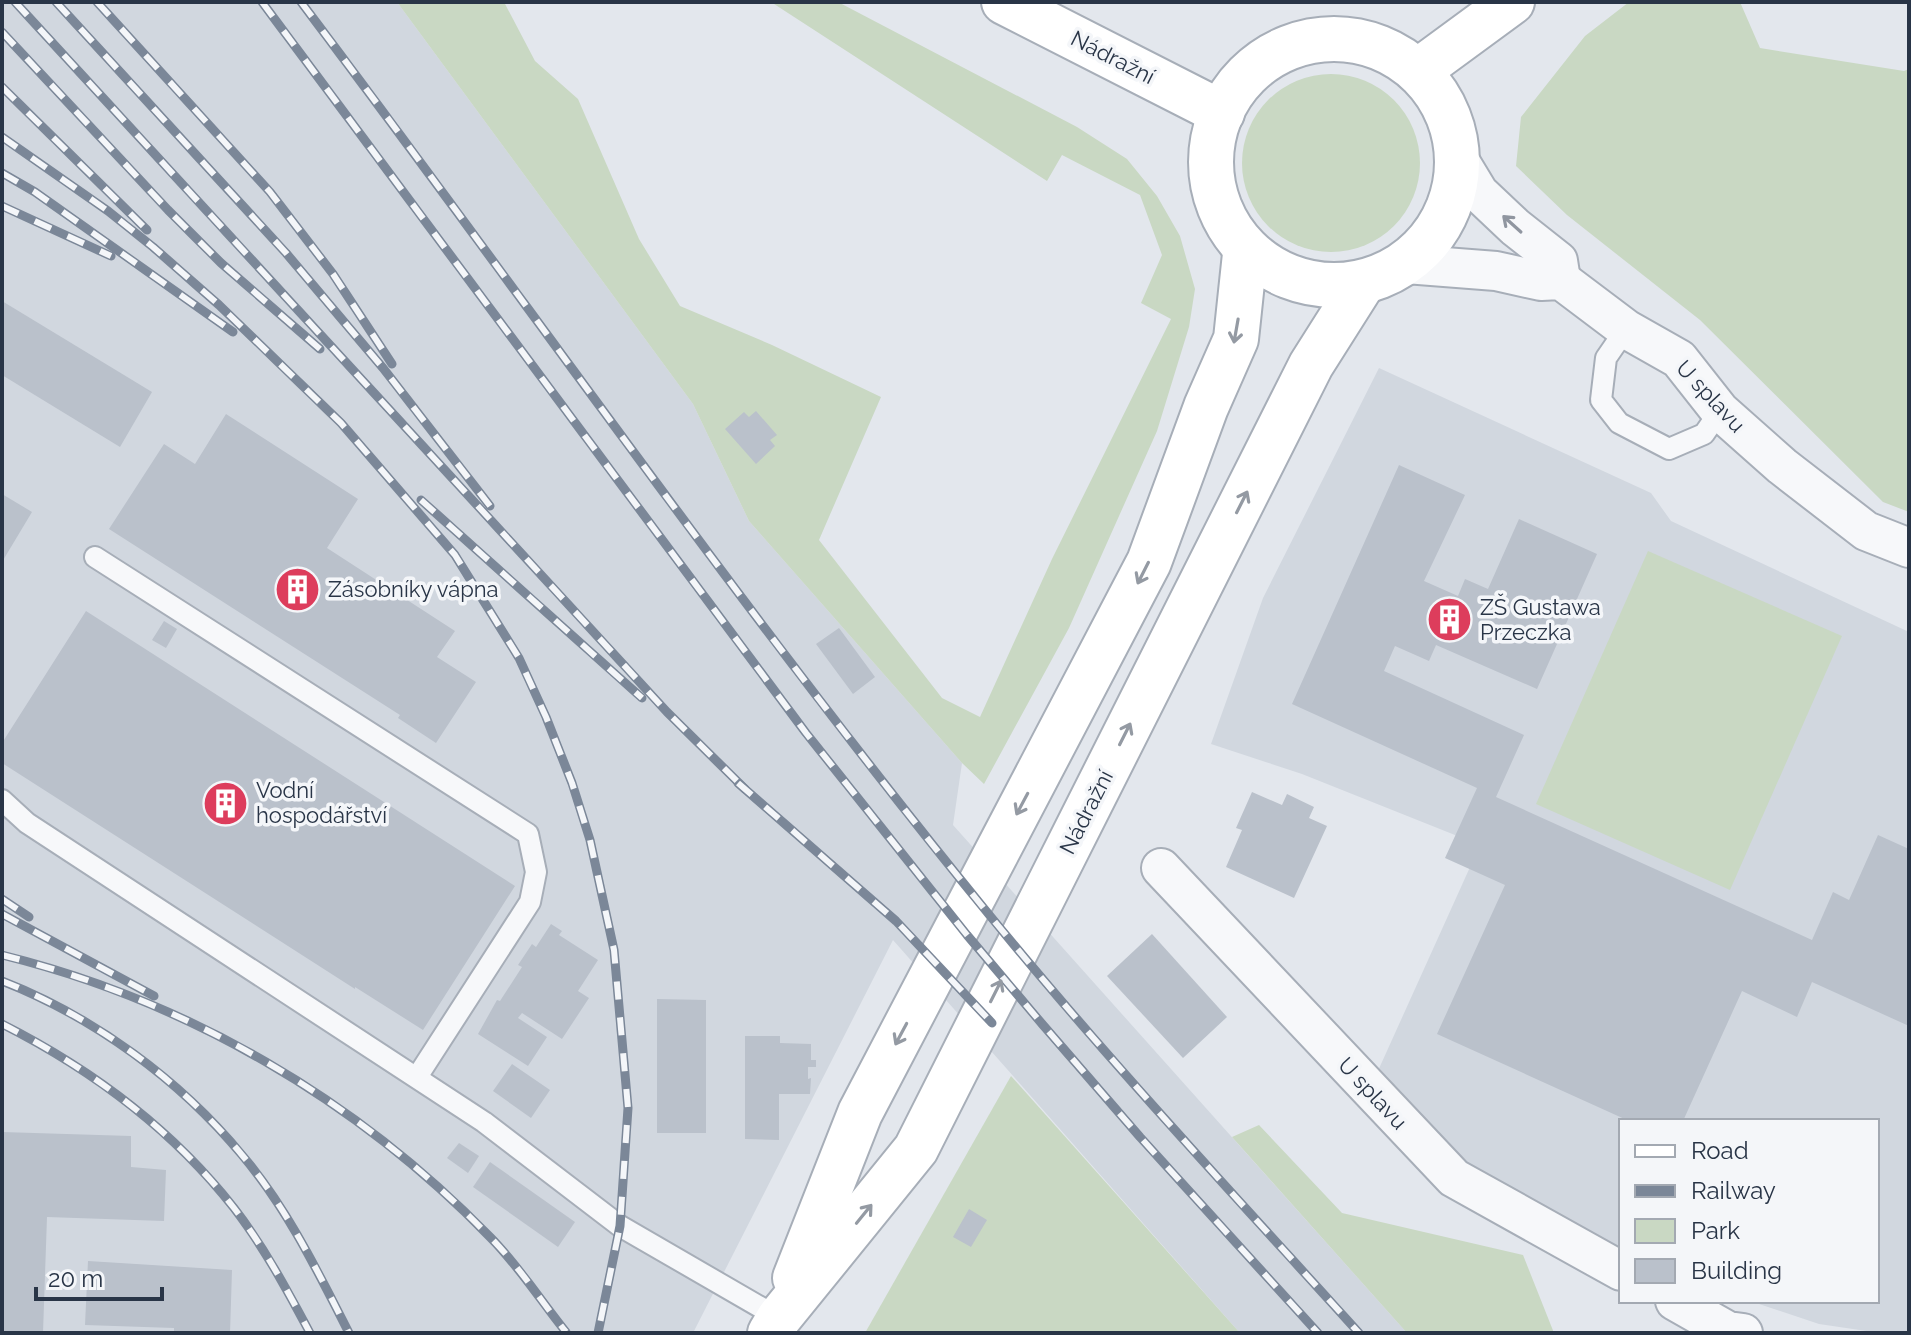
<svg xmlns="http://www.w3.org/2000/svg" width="1911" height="1335" font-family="Raleway,sans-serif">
	<rect width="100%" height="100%" fill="#e3e7ed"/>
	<g fill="#d1d7df">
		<polygon points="2,2 397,2 693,404 749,521 962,763 953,825 1407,1333 1240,1333 893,940 693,1333 2,1333"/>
		<polygon points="1379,368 1651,493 1671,521 1909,632 1909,1333 1880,1333 1819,1324 1750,1301 1877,1301 1877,1121 1621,1121 1621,1258 1466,1170 1377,1073 1480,845 1302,774 1211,744 1263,598"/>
	</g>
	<g fill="#c9d8c3">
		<polygon points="397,2 504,2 535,61 578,99 639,239 680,306 772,345 881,397 819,540 942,698 980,717 1052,559 1171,319 1141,303 1162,255 1140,195 1062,155 1047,181 771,2 838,2 1077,127 1127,159 1157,196 1180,236 1195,289 1189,327 1157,431 1069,628 984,784 962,763 749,521 693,404"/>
		<polygon points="1629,2 1740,2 1760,48 1904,71 1909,69 1909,512 1883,502 1700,320 1567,215 1516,166 1521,117 1585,36"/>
		<circle cx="1331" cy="163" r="89"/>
		<polygon points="1648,551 1842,636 1730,890 1536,804"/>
		<polygon points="1011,1076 1240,1333 865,1333"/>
		<polygon points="1259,1125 1342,1213 1523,1255 1554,1333 1407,1333 1232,1137"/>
	</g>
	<g fill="#bac1cb">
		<polygon points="2,301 152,392 120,447 2,375"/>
		<polygon points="756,411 777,435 770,440 775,446 756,464 725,429 744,412 749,417"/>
		<polygon points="226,414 358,499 327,548 455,631 437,657 476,682 436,743 398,718 400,715 109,529 164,444 195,464"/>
		<polygon points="1399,465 1465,495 1424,581 1458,596 1465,579 1488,589 1519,519 1597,554 1537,689 1436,645 1429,661 1395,646 1384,671 1524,735 1496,797 1812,940 1833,892 1849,900 1878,835 1909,849 1909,1026 1812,982 1797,1017 1742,991 1683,1121 1629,1121 1437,1034 1505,885 1445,858 1477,788 1292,704"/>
		<polygon points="2,494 32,512 2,562"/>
		<polygon points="86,611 515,886 423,1030 355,987 355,989 2,763 2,743"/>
		<polygon points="164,621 177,629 166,648 152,640"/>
		<polygon points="839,628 875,677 853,694 816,644"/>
		<polygon points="1252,792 1282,805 1287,794 1314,807 1309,818 1327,826 1294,898 1226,867 1242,830 1236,828"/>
		<polygon points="551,924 562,931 559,935 598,960 578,991 589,998 562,1039 522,1013 518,1018 547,1037 528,1066 478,1034 497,1000 500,1001 522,967 518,965 532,944 536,947"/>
		<polygon points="1152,934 1227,1017 1183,1058 1107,976"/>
		<polygon points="657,999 706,1000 706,1133 657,1133"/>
		<polygon points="745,1036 780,1036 780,1043 811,1044 811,1060 816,1060 816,1067 808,1067 808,1079 811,1078 810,1094 779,1094 779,1140 745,1139"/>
		<polygon points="512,1064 550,1090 531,1118 493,1091"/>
		<polygon points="2,1132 131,1136 131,1167 166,1170 164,1221 47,1217 43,1333 2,1333"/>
		<polygon points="459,1143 479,1156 468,1173 447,1158"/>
		<polygon points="490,1162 575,1222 558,1247 473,1187"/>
		<polygon points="969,1209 987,1220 971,1247 953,1237"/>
		<polygon points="88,1261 232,1270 230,1333 174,1332 174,1328 85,1325"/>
	</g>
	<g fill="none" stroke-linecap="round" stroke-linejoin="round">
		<defs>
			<g id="lane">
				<polyline points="1626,329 1606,358 1601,400 1619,423 1669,449 1704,434 1720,411"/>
				<polyline points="95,557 528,834 536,872 530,902 417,1077"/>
				<polyline points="2,800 27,823 484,1122 620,1226 779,1318"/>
			</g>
			<g id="street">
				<polyline points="1456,155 1479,193 1515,227 1558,261 1561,280"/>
				<polyline points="1406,264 1496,271 1541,281 1561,280 1626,329 1679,359 1720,411 1782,466 1866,531 1909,548"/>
				<polyline points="1161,868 1454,1178 1621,1271"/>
				<polyline points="1675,1301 1728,1331 1743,1333"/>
			</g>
			<g id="secondary">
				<polyline points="1004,2 1222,113"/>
				<circle cx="1334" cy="162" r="123"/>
				<polyline points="1418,71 1512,2"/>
				<polyline points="795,1278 860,1113 1149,562 1206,407 1236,339 1245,254"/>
				<polyline points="770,1333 779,1318 916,1149 1311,365 1361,286"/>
			</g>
		</defs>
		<use href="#lane" stroke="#a7aeb8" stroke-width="24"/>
		<use href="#street" stroke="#a7aeb8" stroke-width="42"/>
		<use href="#secondary" stroke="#a7aeb8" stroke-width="48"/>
		<use href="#lane" stroke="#f7f8fa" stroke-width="20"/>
		<use href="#street" stroke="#f7f8fa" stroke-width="38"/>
		<use href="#secondary" stroke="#fff" stroke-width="44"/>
		<defs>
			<g id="rail">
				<polyline points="15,2 667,712 745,789"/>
				<polyline points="56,2 286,253 383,368 490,506"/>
				<polyline points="97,2 270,192 333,274 392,364"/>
				<polyline points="262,2 806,733 967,935 1043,1025 1140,1137 1318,1333"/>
				<path d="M301,2C531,307 749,621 991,917C1108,1060 1235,1196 1359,1333"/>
				<polyline points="2,32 168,210 221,263 320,349"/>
				<polyline points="2,87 147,230"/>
				<polyline points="2,137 108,211 153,247 219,305 341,423 455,555 519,658 546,717 572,783 590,840 614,950 628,1108 620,1226 598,1333"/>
				<polyline points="2,173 35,192 233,332"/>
				<polyline points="2,206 111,256"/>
				<polyline points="421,500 642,698"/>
				<polyline points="738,783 896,921 992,1023"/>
				<polyline points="2,899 29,917"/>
				<polyline points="2,914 154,996"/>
				<path d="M2,955C188,1001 357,1100 490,1237C518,1265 541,1301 566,1332"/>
				<path d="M2,981C94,1017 180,1080 242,1155C287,1208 318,1272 349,1333"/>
				<path d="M2,1024C91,1069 172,1129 234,1208C264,1247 287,1290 310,1333"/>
			</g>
		</defs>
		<use href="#rail" stroke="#7b8798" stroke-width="9"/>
		<use href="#rail" stroke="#f4f6f9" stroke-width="6" stroke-dasharray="18" stroke-linecap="butt"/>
	</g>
	<defs><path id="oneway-shaft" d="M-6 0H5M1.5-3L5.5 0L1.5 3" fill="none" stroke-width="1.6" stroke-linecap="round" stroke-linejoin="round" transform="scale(2)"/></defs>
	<use stroke="#9096a0" href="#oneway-shaft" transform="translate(1512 224) rotate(-138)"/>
	<g stroke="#949aa3">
		<use href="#oneway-shaft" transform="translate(1236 331) rotate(100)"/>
		<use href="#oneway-shaft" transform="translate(1242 502) rotate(-63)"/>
		<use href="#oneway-shaft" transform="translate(1143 573) rotate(117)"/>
		<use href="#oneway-shaft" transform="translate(1125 734) rotate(-63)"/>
		<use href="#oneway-shaft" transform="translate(1022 804) rotate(118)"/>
		<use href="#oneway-shaft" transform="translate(996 991) rotate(-63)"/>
		<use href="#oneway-shaft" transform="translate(901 1034) rotate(118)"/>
		<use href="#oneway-shaft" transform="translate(864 1214) rotate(-51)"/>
	</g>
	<defs>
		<symbol id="building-disc" viewBox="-11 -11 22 22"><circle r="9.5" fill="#dd3d5c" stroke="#f4f6f9"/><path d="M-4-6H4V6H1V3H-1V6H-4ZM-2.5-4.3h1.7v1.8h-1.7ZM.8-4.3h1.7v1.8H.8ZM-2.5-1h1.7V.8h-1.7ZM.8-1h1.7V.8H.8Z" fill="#fff"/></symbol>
	</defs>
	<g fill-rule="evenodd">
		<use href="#building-disc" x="272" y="564" width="51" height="51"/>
		<use href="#building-disc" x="1424" y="594" width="51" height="51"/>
		<use href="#building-disc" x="200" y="778" width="51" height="51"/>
	</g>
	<g text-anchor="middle" stroke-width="7" stroke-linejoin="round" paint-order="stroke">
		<g font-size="22" fill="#293547" stroke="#f4f6f9">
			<text transform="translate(1113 57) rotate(27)" y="8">Nádražní</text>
			<text transform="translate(1711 396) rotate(47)" y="8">U splavu</text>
			<text transform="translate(1086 812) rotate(-63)" y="8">Nádražní</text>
			<text transform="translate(1373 1093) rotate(47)" y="8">U splavu</text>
		</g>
		<g font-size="22" fill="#293547" stroke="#f4f6f9" text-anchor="start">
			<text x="328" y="597">Zásobníky vápna</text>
			<text x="1480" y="615">ZŠ Gustawa<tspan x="1480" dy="25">Przeczka</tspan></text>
			<text x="256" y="798">Vodní<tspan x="256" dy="25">hospodářství</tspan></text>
		</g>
	</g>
	<rect width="1911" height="1335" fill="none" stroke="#293547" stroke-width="8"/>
	<rect x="1619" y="1119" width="260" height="184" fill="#f4f6f9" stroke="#a3a9b2" stroke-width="2"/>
	<rect x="1635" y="1145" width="40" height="12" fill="#ffffff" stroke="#a3a9b2" stroke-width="2"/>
	<text x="1691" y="1159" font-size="24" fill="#293547">Road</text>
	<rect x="1635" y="1185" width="40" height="12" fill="#7b8798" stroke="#a3a9b2" stroke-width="2"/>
	<text x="1691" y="1199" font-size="24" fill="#293547">Railway</text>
	<rect x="1635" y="1219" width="40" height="24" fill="#c9d8c3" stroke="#a3a9b2" stroke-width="2"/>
	<text x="1691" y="1239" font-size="24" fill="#293547">Park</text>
	<rect x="1635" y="1259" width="40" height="24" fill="#bac1cb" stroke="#a3a9b2" stroke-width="2"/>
	<text x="1691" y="1279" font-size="24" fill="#293547">Building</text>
	<path d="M36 1287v12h126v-12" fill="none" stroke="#293547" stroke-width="4"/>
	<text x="48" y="1287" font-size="24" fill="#293547" stroke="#f4f6f9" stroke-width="6" paint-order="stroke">20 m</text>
</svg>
